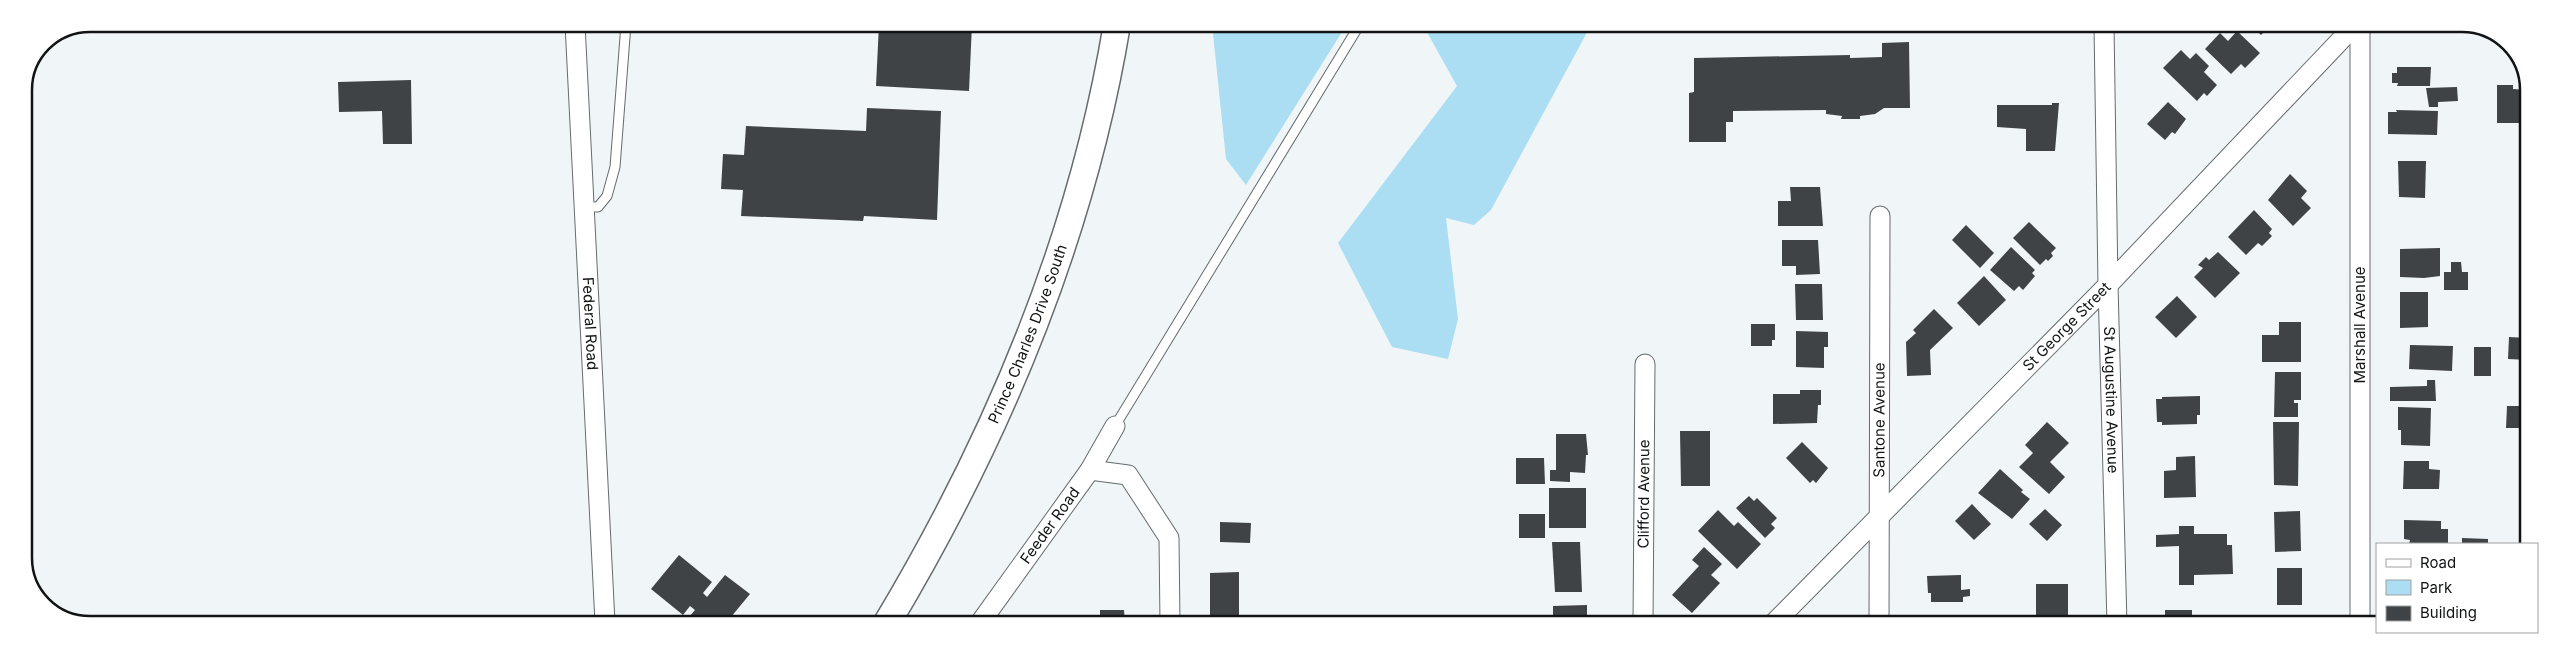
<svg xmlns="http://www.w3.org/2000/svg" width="2553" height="648" font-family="Inter,sans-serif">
	<rect width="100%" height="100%" fill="#f0f6f8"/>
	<g fill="#abddf3">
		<polygon points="1212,24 1347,24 1246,185 1226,159"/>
		<polygon points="1423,25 1591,25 1491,210 1474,225 1446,218 1458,319 1448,359 1392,347 1338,243 1457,86"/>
	</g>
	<g fill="#404346">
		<polygon points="879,24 972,24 969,91 876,86"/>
		<polygon points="2251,25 2271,25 2261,35"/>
		<polygon points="2237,31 2260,53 2245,68 2241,64 2231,74 2205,49 2220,33 2228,41"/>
		<polygon points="1909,42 1910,108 1884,108 1875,114 1860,116 1860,119 1841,119 1842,116 1826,114 1826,110 1733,111 1733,122 1726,122 1726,142 1689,142 1689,93 1694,92 1694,58 1850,55 1850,58 1882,57 1882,43"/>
		<polygon points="2181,50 2190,59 2196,53 2209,66 2204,72 2217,85 2207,96 2204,93 2197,101 2163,68"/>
		<polygon points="2397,67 2431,67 2430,86 2397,86 2398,83 2392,83 2392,73 2397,73"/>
		<polygon points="411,80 412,144 383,144 382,111 339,112 338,82"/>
		<polygon points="2497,85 2513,85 2513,89 2529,90 2529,123 2497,123"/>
		<polygon points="2457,87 2458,101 2438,102 2438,107 2429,107 2426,88"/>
		<polygon points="2168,102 2186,119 2175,134 2172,132 2165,140 2147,124"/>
		<polygon points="2052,103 2059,103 2055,151 2026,151 2026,129 1997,127 1997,105 2052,105"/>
		<polygon points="867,108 941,111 937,220 864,216 863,221 741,216 743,190 721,189 723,154 744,155 746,126 866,131"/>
		<polygon points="2396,110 2438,111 2437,135 2388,134 2388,112 2397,112"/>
		<polygon points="2398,161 2426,161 2425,198 2399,197"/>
		<polygon points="2290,174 2307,191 2301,198 2311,208 2293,226 2268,200"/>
		<polygon points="1790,187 1820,187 1823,226 1778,226 1778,201 1791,201"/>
		<polygon points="2254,210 2272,229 2269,233 2272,236 2262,246 2258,243 2246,255 2228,237"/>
		<polygon points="2029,222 2056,248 2051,253 2053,256 2048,261 2046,259 2040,265 2013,238"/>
		<polygon points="1966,225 1994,253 1980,268 1952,240"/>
		<polygon points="1782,240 1818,240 1820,274 1796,275 1796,266 1782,266"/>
		<polygon points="2011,247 2035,270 2032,273 2035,276 2023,290 2019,286 2014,291 1990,270"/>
		<polygon points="2440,248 2440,276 2424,278 2400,277 2400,249"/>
		<polygon points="2218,252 2240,273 2215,298 2194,277 2203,268 2198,265 2206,257 2209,260"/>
		<polygon points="2451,262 2461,262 2462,272 2468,272 2468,290 2444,290 2444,272 2451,272"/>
		<polygon points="1984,276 2006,300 1979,326 1957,303"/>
		<polygon points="1795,284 1822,284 1823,320 1796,320"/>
		<polygon points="2400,292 2428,292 2428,327 2400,328"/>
		<polygon points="2177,296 2197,317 2176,338 2155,317"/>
		<polygon points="1934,309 1953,328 1930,350 1931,375 1907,376 1906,342 1916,333 1913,330"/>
		<polygon points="2279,322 2301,322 2301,362 2262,362 2262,335 2279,335"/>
		<polygon points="1751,324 1775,324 1775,340 1772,340 1772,346 1751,346"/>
		<polygon points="1796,331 1828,332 1828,347 1824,347 1824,368 1796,367"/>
		<polygon points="2509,337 2528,338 2528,360 2508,359"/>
		<polygon points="2410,345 2453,346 2452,371 2409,369"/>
		<rect x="2474" y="347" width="17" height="29"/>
		<polygon points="2275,372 2301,372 2301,400 2294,400 2294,403 2298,403 2298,417 2274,417"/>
		<polygon points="2427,380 2435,380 2436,401 2390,401 2390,387 2427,386"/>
		<polygon points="1800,390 1821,390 1821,405 1818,405 1817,423 1773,424 1773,394 1800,394"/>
		<polygon points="2200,396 2200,415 2197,415 2197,424 2162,425 2162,422 2157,422 2156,399 2162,399 2162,397"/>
		<polygon points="2507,406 2528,406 2528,428 2506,428"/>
		<polygon points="2398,407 2431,408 2430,446 2401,445 2401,430 2398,430"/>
		<polygon points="2047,422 2069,443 2050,462 2065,477 2049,494 2019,467 2033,453 2025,445"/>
		<polygon points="2273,422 2299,422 2298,486 2274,485"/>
		<polygon points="1680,431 1710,431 1710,486 1681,486"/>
		<polygon points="1556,434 1586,434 1588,455 1586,455 1585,473 1570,472 1570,482 1550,481 1550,470 1556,470"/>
		<polygon points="1802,442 1828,468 1816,483 1813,480 1810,483 1786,458"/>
		<polygon points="2195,456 2196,497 2164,498 2164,471 2176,470 2176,457"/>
		<polygon points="1516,458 1544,458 1545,484 1516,484"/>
		<polygon points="2404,461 2429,461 2429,469 2440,470 2439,489 2403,489"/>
		<polygon points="2000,469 2023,490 2021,492 2030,499 2012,519 1978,493"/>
		<rect x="1549" y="488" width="37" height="40"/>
		<polygon points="1749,496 1754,501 1757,498 1777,518 1771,524 1775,528 1765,538 1736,508"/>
		<polygon points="1972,504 1991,524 1974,540 1955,521"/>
		<polygon points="2045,509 2062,525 2047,541 2029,524"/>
		<polygon points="1718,510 1734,526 1738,522 1761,544 1737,569 1698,531"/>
		<polygon points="2300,511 2301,551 2275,552 2274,512"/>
		<rect x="1519" y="514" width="26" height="24"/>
		<polygon points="2404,520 2441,521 2441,529 2448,529 2448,544 2409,544 2410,540 2404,539"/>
		<polygon points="1220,522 1251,523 1250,543 1220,542"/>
		<polygon points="2179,526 2194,526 2194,534 2227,534 2227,545 2232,545 2233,574 2194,575 2194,585 2179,585 2179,546 2156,547 2156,535 2179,534"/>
		<polygon points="2462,538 2488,539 2488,544 2462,544"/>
		<polygon points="1552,542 1580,542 1582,592 1555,592"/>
		<polygon points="1704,547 1722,564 1711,575 1720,583 1692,613 1672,595 1699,566 1692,560"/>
		<polygon points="679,555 712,582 703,593 707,597 725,575 750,594 726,623 684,623 695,610 690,606 683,615 651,589"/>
		<rect x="2277" y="568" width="25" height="37"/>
		<polygon points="1239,572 1239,620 1210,620 1210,573"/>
		<polygon points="1961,575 1961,590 1970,589 1970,596 1963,597 1963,602 1931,602 1931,593 1928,593 1927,576"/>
		<rect x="2036" y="584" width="32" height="40"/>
		<polygon points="1587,605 1587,624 1553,624 1553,606"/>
		<polygon points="1100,610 1124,610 1125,623 1100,623"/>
		<polygon points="2165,610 2192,610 2192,619 2203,619 2203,624 2165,624"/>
		<rect x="2279" y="619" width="24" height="5"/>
	</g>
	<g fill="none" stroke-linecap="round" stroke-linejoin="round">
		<defs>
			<g id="lane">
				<polyline points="583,207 598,207 607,196 615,167 626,24"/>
				<polyline points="1115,426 1360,24"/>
			</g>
			<g id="street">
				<path id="s1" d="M575,24L605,623"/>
				<path id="s2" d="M2104,25L2108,285L2117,624"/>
				<polyline points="1090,470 1128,475 1169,538 1170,624"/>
				<path id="s3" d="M980,623L1090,470L1115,426"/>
				<path id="s4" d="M1643,624L1645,364"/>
				<path id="s5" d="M1773,624L2108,285L2355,25"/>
				<path id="s6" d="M1879,624L1880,216"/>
				<polyline points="2360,624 2360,25"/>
			</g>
			<g id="secondary">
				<path id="s7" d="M887,623C997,439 1082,237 1117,24"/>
			</g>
		</defs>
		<use href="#lane" stroke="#666b6d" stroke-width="11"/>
		<use href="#street" stroke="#666b6d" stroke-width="21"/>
		<use href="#secondary" stroke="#666b6d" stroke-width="29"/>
		<use href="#lane" stroke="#fff" stroke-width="9"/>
		<use href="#street" stroke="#fff" stroke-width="19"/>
		<use href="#secondary" stroke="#fff" stroke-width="26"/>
	</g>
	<g text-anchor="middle" stroke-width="5" stroke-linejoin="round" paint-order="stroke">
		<g font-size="15" fill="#111314" stroke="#fff">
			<text dy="5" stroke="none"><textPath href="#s1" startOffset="300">Federal Road</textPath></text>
			<text transform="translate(2360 325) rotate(-90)" y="5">Marshall Avenue</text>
			<text dy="5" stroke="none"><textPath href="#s5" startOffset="418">St George Street</textPath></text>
			<text dy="5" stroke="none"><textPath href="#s7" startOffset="322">Prince Charles Drive South</textPath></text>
			<text dy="5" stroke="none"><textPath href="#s2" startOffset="375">St Augustine Avenue</textPath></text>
			<text dy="5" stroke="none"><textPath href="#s6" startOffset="204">Santone Avenue</textPath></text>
			<text dy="5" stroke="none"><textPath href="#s4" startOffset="130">Clifford Avenue</textPath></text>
			<text dy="5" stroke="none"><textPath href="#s3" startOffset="120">Feeder Road</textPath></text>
		</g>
	</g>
	<path d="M0 0H2553V648H0ZM90 32H2462A58 58 0 0 1 2520 90V558A58 58 0 0 1 2462 616H90A58 58 0 0 1 32 558V90A58 58 0 0 1 90 32Z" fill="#fff" fill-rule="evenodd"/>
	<path fill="none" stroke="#111314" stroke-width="2.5" d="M90 32H2462A58 58 0 0 1 2520 90V558A58 58 0 0 1 2462 616H90A58 58 0 0 1 32 558V90A58 58 0 0 1 90 32Z"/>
	<rect x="2376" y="543" width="162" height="90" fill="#ffffff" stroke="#a0a1a1"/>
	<rect x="2386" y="559" width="25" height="8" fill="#ffffff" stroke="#a0a1a1"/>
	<text x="2420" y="568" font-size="15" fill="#111314">Road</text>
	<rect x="2386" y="580" width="25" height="15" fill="#abddf3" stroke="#a0a1a1"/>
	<text x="2420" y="593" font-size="15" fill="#111314">Park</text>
	<rect x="2386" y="606" width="25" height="15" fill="#404346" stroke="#a0a1a1"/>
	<text x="2420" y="618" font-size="15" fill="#111314">Building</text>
</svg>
